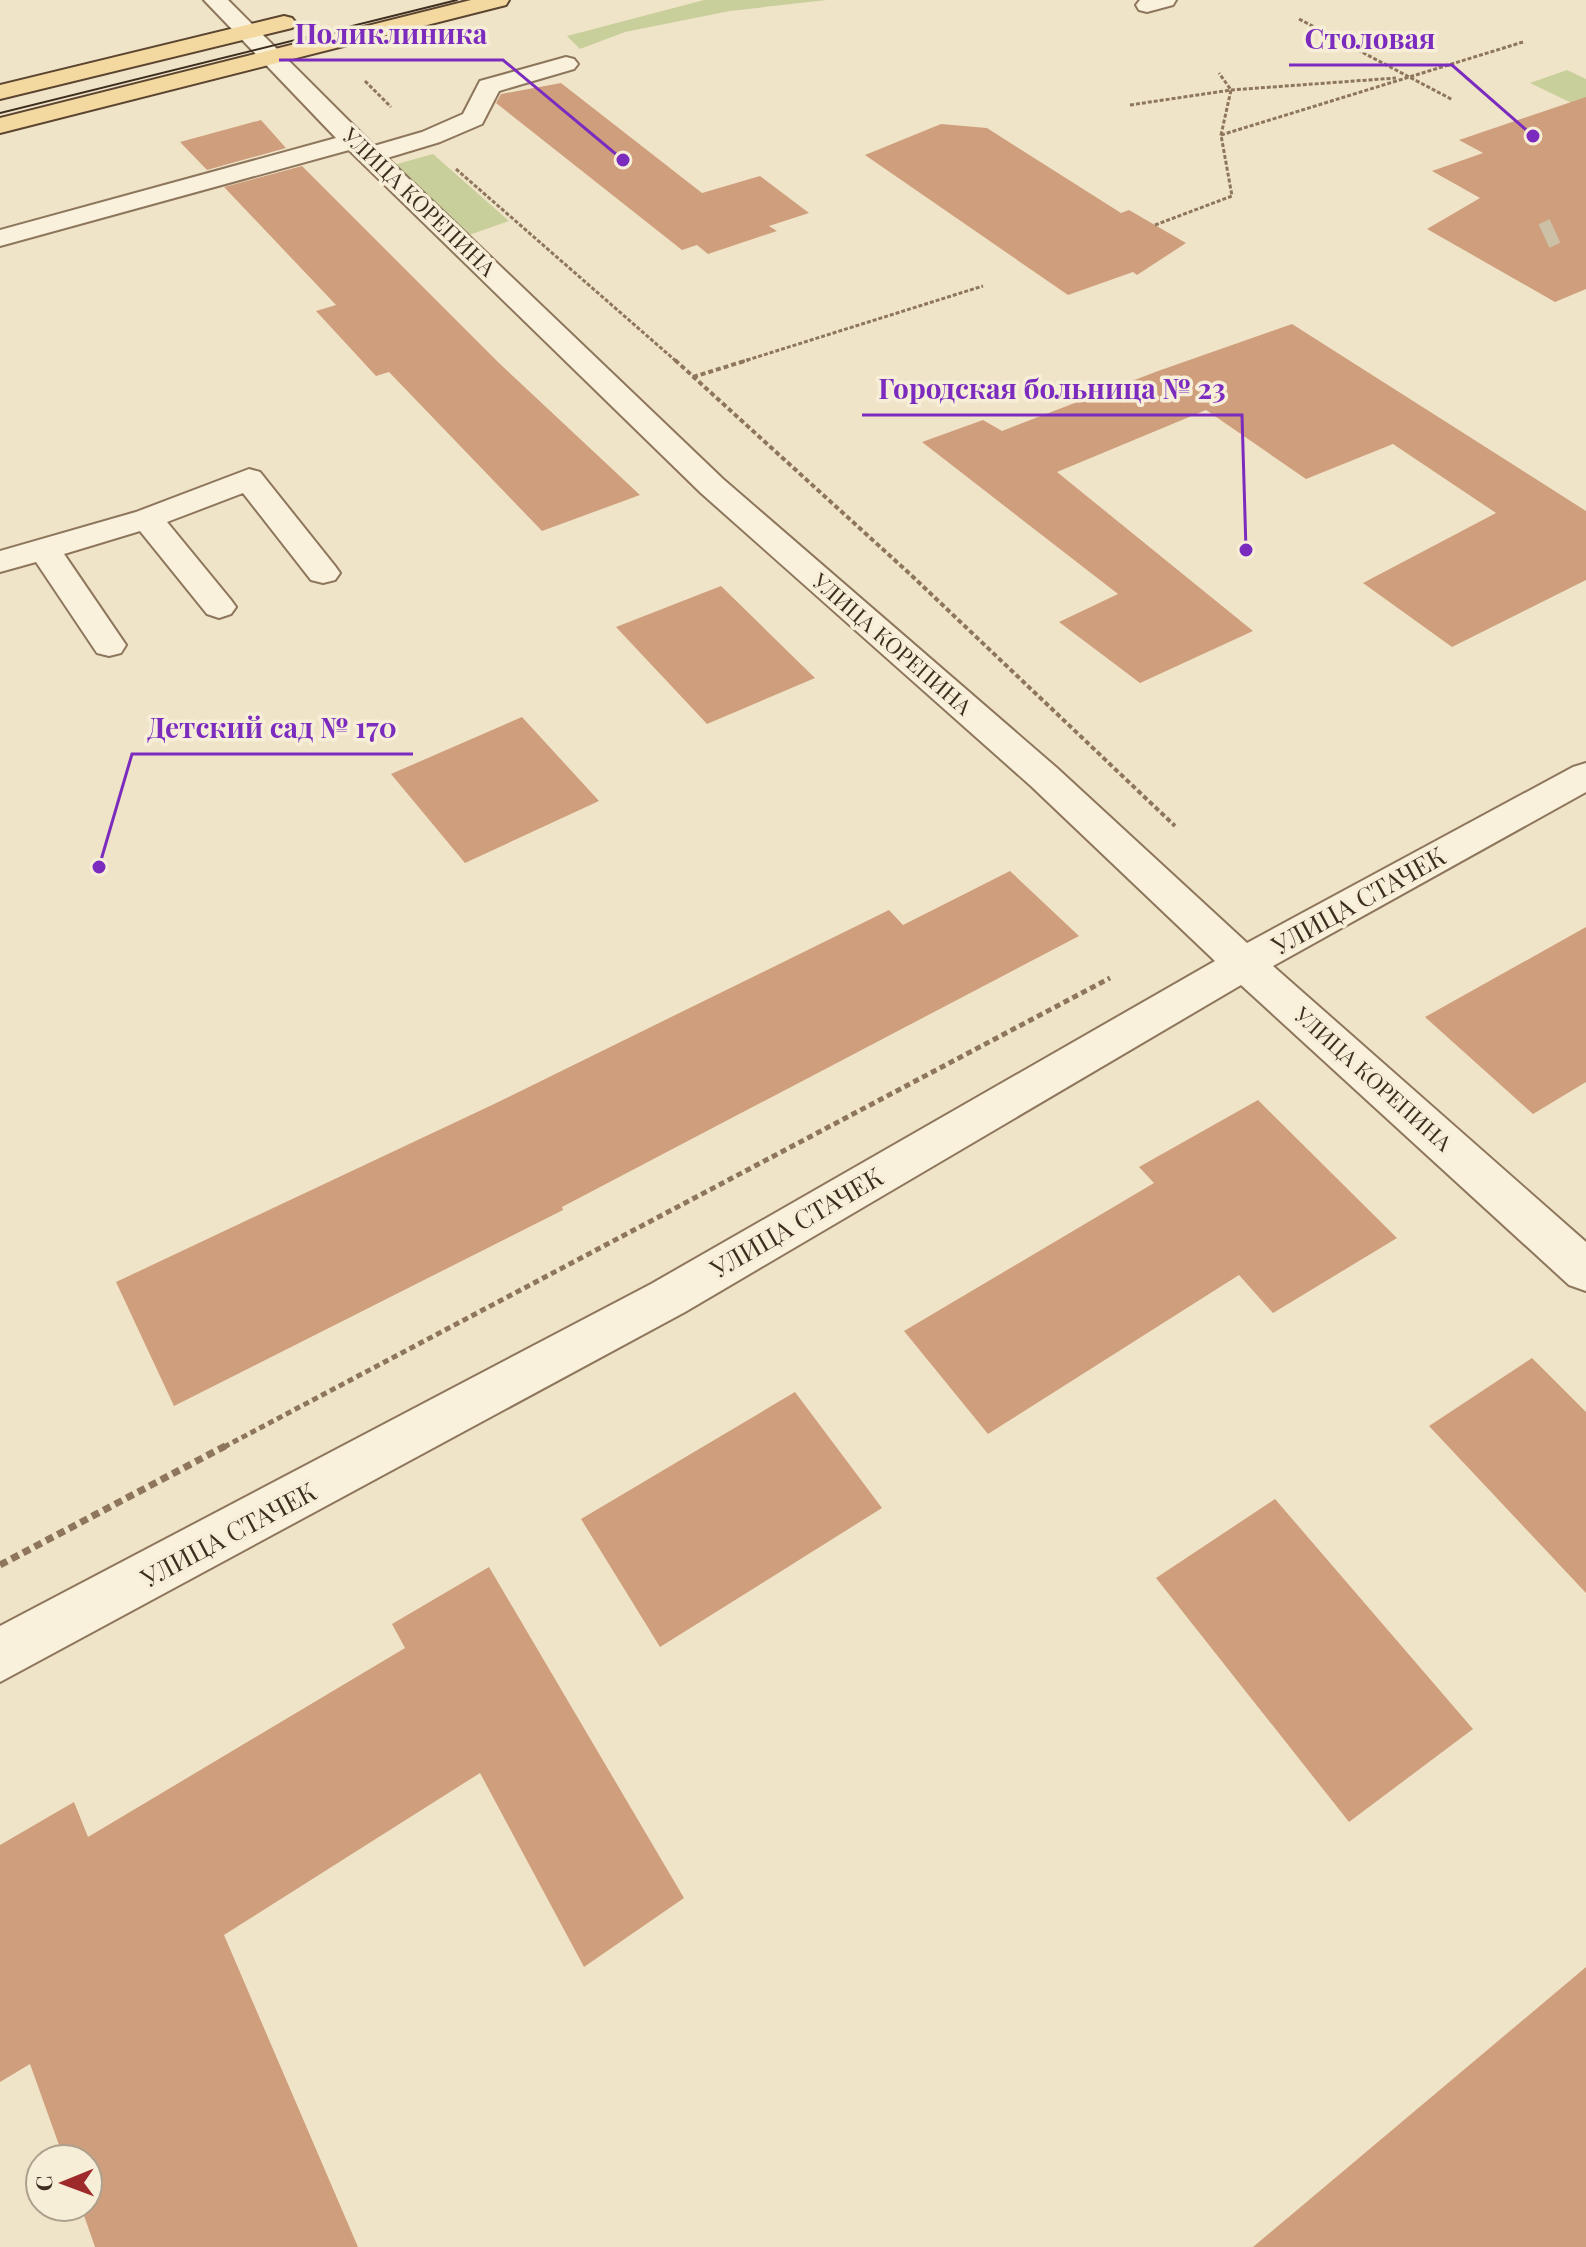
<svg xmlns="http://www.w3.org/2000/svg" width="1586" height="2247" font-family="'Playfair Display',serif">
	<rect width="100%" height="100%" fill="#f0e4c8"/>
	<g fill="#c9cf9b">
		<polygon points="704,0 827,0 730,11 625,32 580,49 567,36"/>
		<polygon points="1567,70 1586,79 1586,110 1530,83"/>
		<polygon points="433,154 509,221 469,235 399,175 397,164"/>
	</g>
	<g fill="#cf9f7d">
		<polygon points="561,83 702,193 760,176 809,213 769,226 777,231 708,254 697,245 682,250 496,103 501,94"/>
		<polygon points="1586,97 1586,289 1555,302 1427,229 1480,198 1432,171 1483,153 1459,140"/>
		<polygon points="261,120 286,148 207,170 180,142"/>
		<polygon points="941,124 987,128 1121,213 1129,210 1186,243 1137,275 1133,272 1068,295 865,155"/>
		<polygon points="302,166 500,364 640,495 542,531 389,372 376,376 316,311 336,305 224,187"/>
		<polygon points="1292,324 1586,511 1586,580 1452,647 1363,583 1496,513 1393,444 1306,479 1206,410 1057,472 1253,631 1140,683 1059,622 1118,594 922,442 983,420 1002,431 1158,371"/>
		<polygon points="721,586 815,678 707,724 616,627"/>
		<polygon points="522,717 599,801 465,863 391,774"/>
		<polygon points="1010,871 1079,936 562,1207 563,1210 174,1406 116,1282 492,1105 889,910 903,925"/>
		<polygon points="1586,927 1586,1082 1533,1114 1425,1017"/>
		<polygon points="1258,1100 1397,1238 1273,1313 1239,1275 988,1434 904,1331 1154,1183 1139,1167"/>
		<polygon points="1532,1358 1586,1412 1586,1593 1429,1426"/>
		<polygon points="795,1392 882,1508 660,1647 581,1519"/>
		<polygon points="1275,1499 1473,1729 1349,1822 1156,1578"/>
		<polygon points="489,1567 684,1898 584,1967 480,1773 224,1935 358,2247 95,2247 81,2207 88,2207 88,2159 64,2159 30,2064 0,2082 0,1845 74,1802 88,1837 405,1648 392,1624"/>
		<polygon points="1586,1967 1586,2247 1253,2247"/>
	</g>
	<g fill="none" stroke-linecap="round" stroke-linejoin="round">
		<polyline stroke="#ccc0a6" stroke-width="26" stroke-dasharray="26 13" stroke-linecap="butt" points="1544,236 1555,231"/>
		<defs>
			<g id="minor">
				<polygon points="204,0 228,0 374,146 422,132 463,114 480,81 566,57 574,59 578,64 574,69 499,91 482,124 440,142 387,158 723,479 1057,768 1247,943 1573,767 1586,763 1586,792 1273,966 1586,1242 1586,1291 1569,1285 1241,985 685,1312 0,1682 0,1626 651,1284 1215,961 1031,786 701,493 349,150 0,246 0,230 336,138"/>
				<polygon points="1140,0 1176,0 1173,5 1147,12 1139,10 1136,5"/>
				<polygon points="249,469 260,472 335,566 340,573 335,580 323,583 311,580 243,493 167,522 231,600 236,607 231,614 219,618 207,614 140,531 64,554 126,645 121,653 109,656 97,653 36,562 0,572 0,551 136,512"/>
			</g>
			<g id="major">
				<polygon points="471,0 509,0 506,5 0,133 0,118"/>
				<polygon points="284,16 292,18 296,23 292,28 0,99 0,85"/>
			</g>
		</defs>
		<use href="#minor" stroke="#8d765c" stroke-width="4"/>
		<use href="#major" stroke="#5b4430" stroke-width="4"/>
		<g stroke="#8d765c" stroke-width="3" stroke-dasharray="4 2" stroke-linecap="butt">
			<polyline points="1299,19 1453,100"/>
			<polyline points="365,81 391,107"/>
			<polyline points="1130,105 1231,90 1396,78"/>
			<polyline points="1221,135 1523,42"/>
			<polyline points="456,169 677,362"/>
			<polyline points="1155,225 1232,196 1221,135 1231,90 1219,73"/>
			<polyline points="741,362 983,286"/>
		</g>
		<g stroke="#8d765c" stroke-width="4" stroke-dasharray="5 3" stroke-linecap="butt">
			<polyline points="675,360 910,574 1175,826"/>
			<polyline points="693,377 748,360"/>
		</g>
		<polyline stroke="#8d765c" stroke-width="5" stroke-dasharray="6 4" stroke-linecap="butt" points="224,1447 1110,978"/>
		<polyline stroke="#8d765c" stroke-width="7" stroke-dasharray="8 5" stroke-linecap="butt" points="0,1565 227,1445"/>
		<use href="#minor" fill="#faf1dc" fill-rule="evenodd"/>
		<use href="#major" fill="#f3d9a0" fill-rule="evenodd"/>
		<polyline stroke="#3d2e20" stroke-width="2" points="0,113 457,0"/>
	</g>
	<g text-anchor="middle" stroke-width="7" stroke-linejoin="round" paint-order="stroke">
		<g font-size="22" fill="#3d2e20" stroke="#f7eed8">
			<text transform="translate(419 202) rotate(44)" y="8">УЛИЦА КОРЕПИНА</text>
			<text transform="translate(892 644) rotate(41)" y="8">УЛИЦА КОРЕПИНА</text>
			<text transform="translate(1373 1079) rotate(42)" y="8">УЛИЦА КОРЕПИНА</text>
		</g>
		<g font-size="26" fill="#3d2e20" stroke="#f7eed8">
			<text transform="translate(1359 901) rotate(-29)" y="9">УЛИЦА СТАЧЕК</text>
			<text transform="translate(797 1223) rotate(-30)" y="9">УЛИЦА СТАЧЕК</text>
			<text transform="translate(229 1535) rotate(-28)" y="9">УЛИЦА СТАЧЕК</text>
		</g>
	</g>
	<path fill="none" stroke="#7b2cbf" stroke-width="3" d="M623 160L503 60H279M1533 136L1452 65H1289M1246 550L1242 415H862M99 867L132 754H413"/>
	<g fill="#7b2cbf" stroke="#f7eed8" stroke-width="3">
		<circle cx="623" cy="160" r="8"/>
		<circle cx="1533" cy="136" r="8"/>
		<circle cx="1246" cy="550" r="8"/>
		<circle cx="99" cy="867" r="8"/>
	</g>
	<g font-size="28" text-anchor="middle" font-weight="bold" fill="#7b2cbf" stroke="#f7eed8" stroke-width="7" stroke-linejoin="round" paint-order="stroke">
		<text x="391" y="44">Поликлиника</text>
		<text x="1370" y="49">Столовая</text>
		<text x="1052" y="399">Городская больница № 23</text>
		<text x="272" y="738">Детский сад № 170</text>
	</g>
	<g transform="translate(64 2183) rotate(269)"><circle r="38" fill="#f7eed8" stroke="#ada18e" stroke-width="2"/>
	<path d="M0-6L14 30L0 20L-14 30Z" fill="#9e2a2b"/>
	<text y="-12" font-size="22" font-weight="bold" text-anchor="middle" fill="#3d2e20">С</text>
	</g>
</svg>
